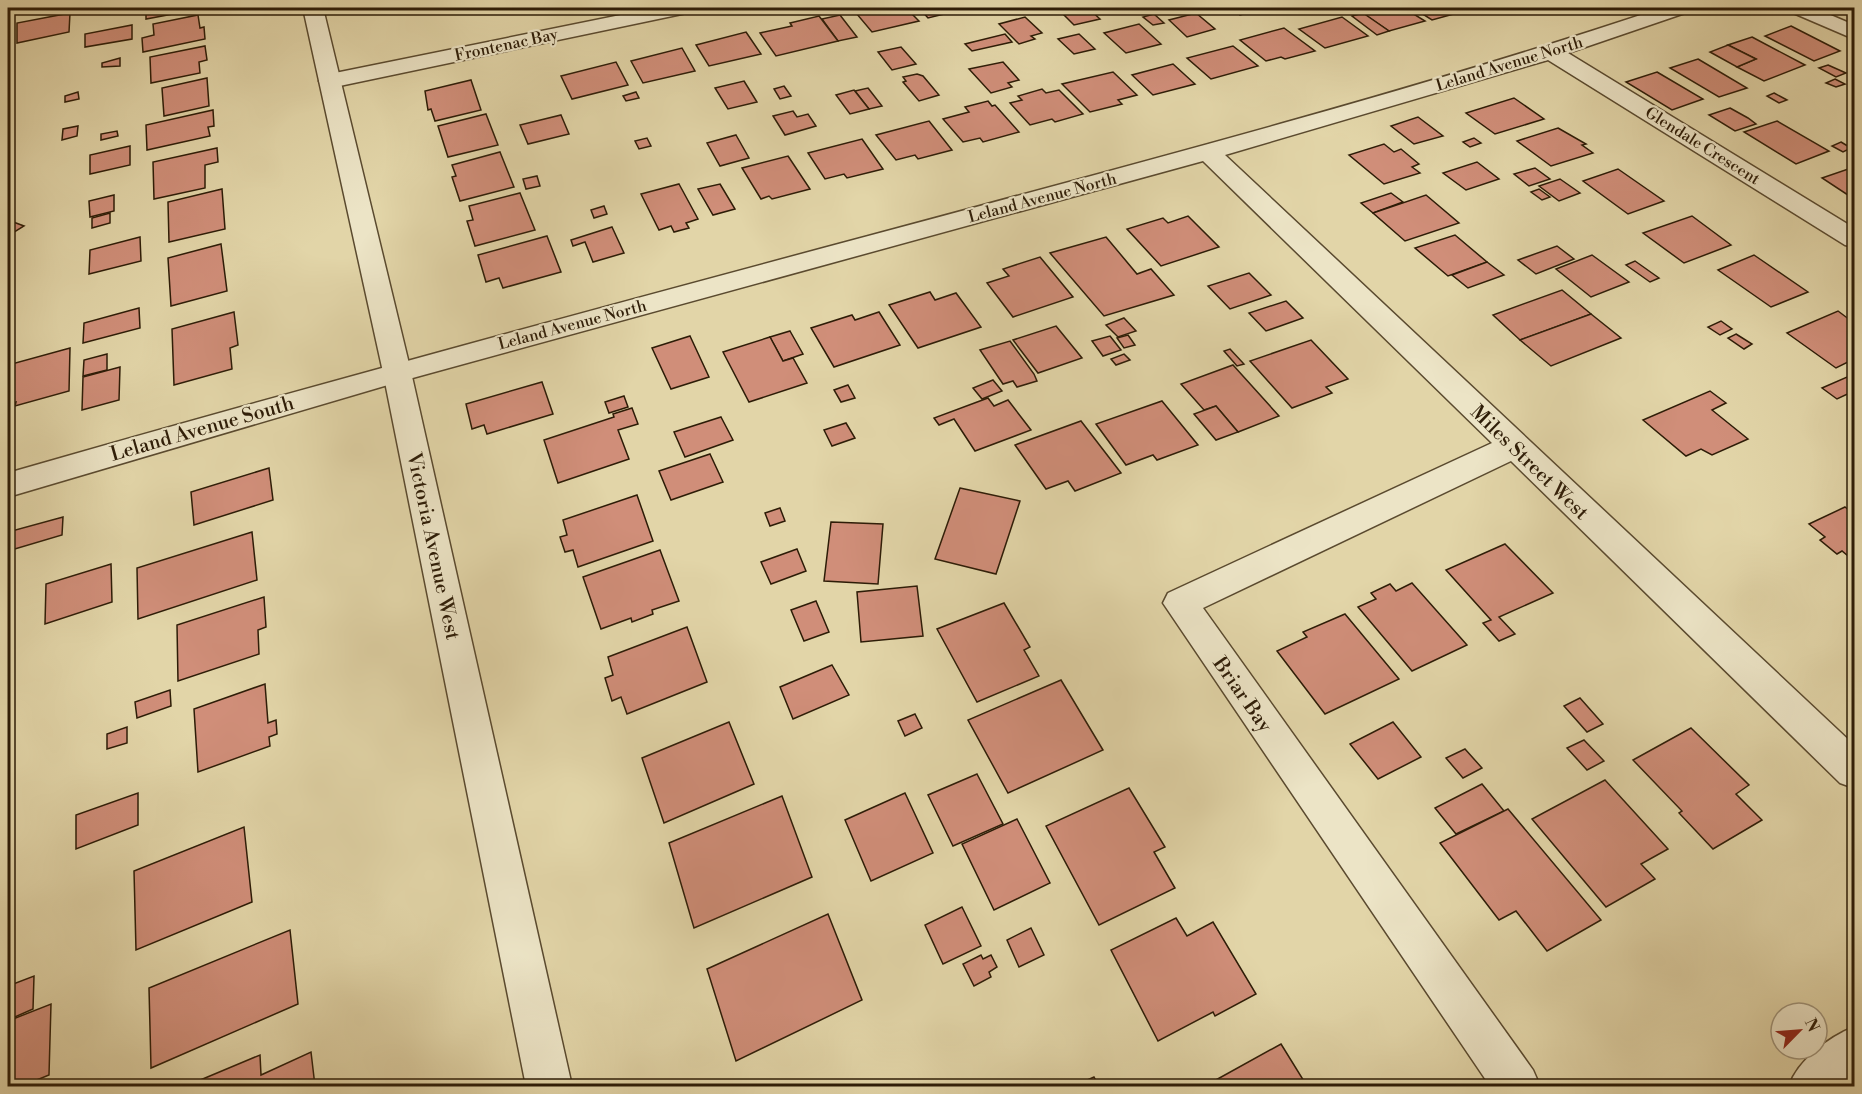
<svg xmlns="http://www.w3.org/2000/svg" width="1862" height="1094" font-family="'Libre Bodoni',serif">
	<rect width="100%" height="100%" fill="#e2d5a8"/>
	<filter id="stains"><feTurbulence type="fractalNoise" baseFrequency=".00333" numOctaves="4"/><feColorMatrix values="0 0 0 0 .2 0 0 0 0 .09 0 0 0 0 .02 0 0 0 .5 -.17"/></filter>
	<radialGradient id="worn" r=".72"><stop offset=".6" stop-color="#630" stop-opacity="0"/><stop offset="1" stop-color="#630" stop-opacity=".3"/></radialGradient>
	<g fill="#d08e79" stroke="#2d1c07" stroke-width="1.5">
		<polygon points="146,8 200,8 200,9 146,19"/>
		<polygon points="874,8 906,8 919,21 872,32 856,13"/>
		<polygon points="919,8 969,8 928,18"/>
		<polygon points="1065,8 1088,8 1100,19 1074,25 1058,9"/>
		<polygon points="1230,8 1267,8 1240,15"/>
		<polygon points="1385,8 1404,8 1425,21 1389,31 1363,13"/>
		<polygon points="1413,8 1463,8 1468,10 1432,20"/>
		<polygon points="70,13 69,32 17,43 17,23"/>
		<polygon points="1196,13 1215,29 1187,37 1169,20"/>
		<polygon points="1363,13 1389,31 1377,35 1352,16"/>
		<polygon points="1154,14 1164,23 1153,25 1143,17"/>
		<polygon points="198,15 200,28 204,27 205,39 143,52 142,38 154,35 153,24"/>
		<polygon points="840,15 857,37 838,41 822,19"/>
		<polygon points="819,16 838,41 776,56 760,33 792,26 790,23"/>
		<polygon points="1025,17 1042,33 1031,36 1035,39 1019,44 999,24"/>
		<polygon points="1342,17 1368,36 1325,48 1299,29"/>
		<polygon points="1139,24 1161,44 1126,53 1104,33"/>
		<polygon points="132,25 132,39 85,47 85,34"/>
		<polygon points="1791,26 1840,51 1814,61 1765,36"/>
		<polygon points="1284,28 1315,51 1285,59 1281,57 1266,61 1240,40"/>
		<polygon points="746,32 761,54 709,66 696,45"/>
		<polygon points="1005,34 1012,42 972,51 965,44"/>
		<polygon points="1079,34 1095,49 1074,54 1058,39"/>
		<polygon points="1752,37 1805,65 1764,81 1737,67 1756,59 1728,45"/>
		<polygon points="1728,45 1756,59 1737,67 1710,52"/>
		<polygon points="205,46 207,60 199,62 200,73 151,83 150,57"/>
		<polygon points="1233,46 1258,66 1211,79 1187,58"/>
		<polygon points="901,47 916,64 892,70 878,52"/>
		<polygon points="682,48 695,71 643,83 631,61"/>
		<polygon points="120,58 120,66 102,67 102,63"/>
		<polygon points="1698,59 1747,88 1719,97 1670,68"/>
		<polygon points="616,62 628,85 572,99 561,76"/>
		<polygon points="1003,62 1019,80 1008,83 1012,87 991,93 969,69"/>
		<polygon points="1173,64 1195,84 1153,95 1132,75"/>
		<polygon points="1828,65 1846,73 1836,77 1819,68"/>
		<polygon points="1113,72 1137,95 1118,100 1122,104 1090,112 1062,84"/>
		<polygon points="1657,72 1703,99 1672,110 1626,82"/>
		<polygon points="917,74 923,76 939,95 919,101 903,82 906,81 903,77"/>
		<polygon points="207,78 209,106 164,116 162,88"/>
		<polygon points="1835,79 1845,84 1836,87 1826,83"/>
		<polygon points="471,80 481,110 435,121 431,109 428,110 425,91"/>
		<polygon points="744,81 757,102 728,109 715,88"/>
		<polygon points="784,86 791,96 780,99 774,89"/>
		<polygon points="868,88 882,106 869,109 855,91"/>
		<polygon points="1042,89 1046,93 1059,90 1083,114 1055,122 1052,119 1030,125 1010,103 1022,100 1018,96"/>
		<polygon points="854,90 869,109 850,114 836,95"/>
		<polygon points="78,92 79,99 65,102 65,96"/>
		<polygon points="636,92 639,98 626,101 623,96"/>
		<polygon points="1774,93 1787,100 1779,103 1767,96"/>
		<polygon points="1514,98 1544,119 1495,134 1466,113"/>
		<polygon points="988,101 992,106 995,105 1019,132 983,142 980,138 963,142 943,119 969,112 965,107"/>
		<polygon points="1730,108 1748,118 1756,124 1735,131 1709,115"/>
		<polygon points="213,110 214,126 208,127 210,136 147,150 146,125"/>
		<polygon points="793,111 797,117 808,114 816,126 785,135 773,116"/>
		<polygon points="486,114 498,145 448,157 438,126"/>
		<polygon points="561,115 569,134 528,144 520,125"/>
		<polygon points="12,116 10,148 8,148 8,117"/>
		<polygon points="1418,117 1443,136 1414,144 1391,126"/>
		<polygon points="929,121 952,150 918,159 915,155 896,160 876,135"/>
		<polygon points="1777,121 1829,151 1796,164 1744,132"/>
		<polygon points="78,126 77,136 62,140 63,129"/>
		<polygon points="1558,128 1586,144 1582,145 1593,153 1551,166 1517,141"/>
		<polygon points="117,131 118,136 101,140 101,134"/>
		<polygon points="736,135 749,158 720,166 707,143"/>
		<polygon points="647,138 651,146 639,149 635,141"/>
		<polygon points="1474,138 1481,143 1470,147 1463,142"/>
		<polygon points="862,139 883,169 847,178 844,174 825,179 808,153"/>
		<polygon points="1841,142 1851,148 1843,152 1832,146"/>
		<polygon points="1384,144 1394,152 1401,149 1419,164 1412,167 1420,173 1384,184 1349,155"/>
		<polygon points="130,146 130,165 90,174 90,155"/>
		<polygon points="217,148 218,162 205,165 205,188 154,199 153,162"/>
		<polygon points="500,152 514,187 460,201 452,177 456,176 452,165"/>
		<polygon points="788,156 810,189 772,199 769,196 761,199 742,168"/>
		<polygon points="1477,162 1499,179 1466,190 1443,173"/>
		<polygon points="1854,167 1854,199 1822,178"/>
		<polygon points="1535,168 1550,179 1529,186 1514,174"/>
		<polygon points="1618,169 1664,201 1628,214 1583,181"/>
		<polygon points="537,176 540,186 526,189 523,179"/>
		<polygon points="1560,179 1580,193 1559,201 1539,186"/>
		<polygon points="679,184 698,219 686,223 689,228 674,232 671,226 659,230 641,194"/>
		<polygon points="720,184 735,209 713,215 698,189"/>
		<polygon points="222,189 225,229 169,242 168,202"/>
		<polygon points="1539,189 1550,197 1542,200 1531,192"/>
		<polygon points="520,193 535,230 475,246 467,221 473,220 469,206"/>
		<polygon points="1391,193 1403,202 1373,213 1361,203"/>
		<polygon points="114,195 114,211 90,217 89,201"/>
		<polygon points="1426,195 1459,223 1405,241 1373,213"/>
		<polygon points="604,206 607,214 594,218 591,210"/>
		<polygon points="110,213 110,223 92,228 92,218"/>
		<polygon points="1188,216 1219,247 1161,266 1127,229 1163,218 1168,223"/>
		<polygon points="1692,216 1731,245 1684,263 1643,233"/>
		<polygon points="8,220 24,226 8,236"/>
		<polygon points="612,227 624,253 593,262 585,242 573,246 571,240"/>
		<polygon points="1455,235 1487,262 1448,276 1415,248"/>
		<polygon points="547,236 561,272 503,288 499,278 486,282 478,255"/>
		<polygon points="140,237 141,261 89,274 90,250"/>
		<polygon points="1106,237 1137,274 1151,269 1174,295 1104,316 1050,253"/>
		<polygon points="221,244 227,291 171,306 168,258"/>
		<polygon points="1557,246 1574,259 1536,274 1518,260"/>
		<polygon points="1592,255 1629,282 1591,297 1556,269"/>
		<polygon points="1754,255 1808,292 1771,307 1718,270"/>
		<polygon points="1040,257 1073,297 1013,317 987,283 1009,276 1003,269"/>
		<polygon points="1635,261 1659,278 1650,282 1626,265"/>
		<polygon points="1487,262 1504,275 1468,288 1452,275"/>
		<polygon points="1249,273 1271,295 1230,309 1208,286"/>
		<polygon points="1562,290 1591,314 1520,340 1493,315"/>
		<polygon points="930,292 935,300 956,293 981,327 918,348 889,305"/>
		<polygon points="1286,301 1303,318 1266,331 1249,313"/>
		<polygon points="139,308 140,328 83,343 84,323"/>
		<polygon points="1838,311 1854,323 1854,359 1836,368 1787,333"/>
		<polygon points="234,312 238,345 230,348 232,369 174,385 172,329"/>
		<polygon points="879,312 900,345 834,367 811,328 852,315 855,320"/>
		<polygon points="1591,314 1621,338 1551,366 1520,340"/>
		<polygon points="1124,318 1136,331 1118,337 1106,325"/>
		<polygon points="1721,321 1732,329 1720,335 1708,327"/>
		<polygon points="1056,326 1082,358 1038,373 1013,340"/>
		<polygon points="790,331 803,354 783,361 770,337"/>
		<polygon points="1736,334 1752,344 1744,349 1728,338"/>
		<polygon points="1128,335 1135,345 1124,348 1117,338"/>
		<polygon points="690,336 709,377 671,389 652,348"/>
		<polygon points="1110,336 1121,350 1103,356 1092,341"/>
		<polygon points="770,337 783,361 793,358 807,383 749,402 723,352"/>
		<polygon points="1311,340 1348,379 1326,387 1332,393 1292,408 1250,361"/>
		<polygon points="1010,341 1034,374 1037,381 1017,387 1013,381 1003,384 980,350"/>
		<polygon points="70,348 69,391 15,406 16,402 8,404 8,365"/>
		<polygon points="1230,349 1244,364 1237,366 1224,351"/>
		<polygon points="107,354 107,370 83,376 84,360"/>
		<polygon points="1124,354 1130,360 1116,365 1111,359"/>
		<polygon points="1233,365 1279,416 1238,432 1216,406 1204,410 1181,384"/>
		<polygon points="120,367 119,400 82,410 83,377"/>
		<polygon points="1847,377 1854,382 1854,391 1837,399 1822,388"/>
		<polygon points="993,380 1002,391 982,399 973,388"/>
		<polygon points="542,382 553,414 487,434 484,425 472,429 466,404"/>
		<polygon points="848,385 855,398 841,402 834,390"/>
		<polygon points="1710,391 1726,403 1712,410 1748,439 1712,455 1701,449 1686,456 1643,420"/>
		<polygon points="624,396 628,407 609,413 605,402"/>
		<polygon points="988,398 994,406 1008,400 1031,430 975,451 954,419 939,425 934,418"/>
		<polygon points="1162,401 1198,445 1157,460 1153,455 1126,465 1096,424"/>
		<polygon points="1216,406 1238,432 1216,440 1194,414"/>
		<polygon points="632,408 638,424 618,430 629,459 558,483 544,440 614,417 613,414"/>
		<polygon points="721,417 733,440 685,457 674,432"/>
		<polygon points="1081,421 1121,473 1075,491 1068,481 1046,489 1015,445"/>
		<polygon points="846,423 855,438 832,446 824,430"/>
		<polygon points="710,454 723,482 671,500 659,471"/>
		<polygon points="269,468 273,500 194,525 191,492"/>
		<polygon points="960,488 1020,501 996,574 935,559"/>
		<polygon points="637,495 653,541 578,567 573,550 565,552 560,537 567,535 563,520"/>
		<polygon points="1845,507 1854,514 1854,561 1842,551 1837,554 1820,540 1825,537 1809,524"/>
		<polygon points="780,508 785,521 770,526 765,513"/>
		<polygon points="63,517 62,535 8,551 8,532"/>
		<polygon points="831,522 883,524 878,584 824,581"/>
		<polygon points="252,532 257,580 138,619 137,568"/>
		<polygon points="1505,544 1553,593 1499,617 1515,634 1499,641 1483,623 1491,620 1446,570"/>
		<polygon points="797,549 806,571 771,584 761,562"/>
		<polygon points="660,550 679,601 652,610 653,614 632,622 631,618 601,629 583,577"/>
		<polygon points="111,564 112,602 45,624 46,584"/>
		<polygon points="1412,583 1467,645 1412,671 1358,607 1376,599 1371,593 1390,584 1396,591"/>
		<polygon points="917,586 923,636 861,642 857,592"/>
		<polygon points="264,597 266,627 258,630 259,654 178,681 177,625"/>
		<polygon points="816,601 829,632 804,641 791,610"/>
		<polygon points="1004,603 1030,647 1024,650 1039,676 977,702 937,629"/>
		<polygon points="1345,614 1399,679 1325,714 1277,651 1307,637 1303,632"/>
		<polygon points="687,627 707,682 627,714 621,697 612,701 605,678 613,675 608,657"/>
		<polygon points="832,665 849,695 793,719 780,687"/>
		<polygon points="1061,680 1103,750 1008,793 968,720"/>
		<polygon points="265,684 268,723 276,720 277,734 269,737 270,746 198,772 194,709"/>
		<polygon points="170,690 171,706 137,718 135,702"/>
		<polygon points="1580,698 1603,724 1587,732 1564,706"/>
		<polygon points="915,714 922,728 905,736 898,721"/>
		<polygon points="729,722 754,784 664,823 642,758"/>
		<polygon points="1393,722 1421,757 1378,779 1350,744"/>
		<polygon points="127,727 127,743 107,749 107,734"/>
		<polygon points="1691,728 1749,785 1736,794 1762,820 1713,849 1679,813 1682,811 1633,760"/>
		<polygon points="1584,740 1604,761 1587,770 1567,748"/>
		<polygon points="1465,749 1482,768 1463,778 1446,758"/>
		<polygon points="977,774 1003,824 953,846 928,795"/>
		<polygon points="1605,780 1668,849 1641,864 1655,879 1606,907 1532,819"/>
		<polygon points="1482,784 1504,811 1456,834 1435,808"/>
		<polygon points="1129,788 1165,847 1154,852 1175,888 1099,925 1046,826"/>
		<polygon points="138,793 138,825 76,849 76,815"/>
		<polygon points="905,793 933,853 871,881 845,820"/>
		<polygon points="782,796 812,877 694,928 669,843"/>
		<polygon points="1508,809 1601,920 1547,951 1516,911 1499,920 1440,843"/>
		<polygon points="1017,819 1050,883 994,910 962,844"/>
		<polygon points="244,827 252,902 136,950 134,871"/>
		<polygon points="962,907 981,946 943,964 925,925"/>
		<polygon points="828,914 862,1000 736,1061 707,969"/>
		<polygon points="1176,918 1187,936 1213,922 1256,994 1215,1016 1213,1012 1158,1041 1111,950"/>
		<polygon points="1031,928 1044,955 1019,967 1007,940"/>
		<polygon points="290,930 298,1004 151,1068 149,988"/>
		<polygon points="981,955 983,959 991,955 997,967 989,972 991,977 974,986 963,964"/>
		<polygon points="34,976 33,1009 8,1020 8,986"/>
		<polygon points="51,1004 49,1075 22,1086 8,1086 8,1021"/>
		<polygon points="1281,1044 1307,1086 1205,1086"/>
		<polygon points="311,1052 315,1086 186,1086 260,1055 261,1075"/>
		<polygon points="1094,1077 1099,1086 1077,1086 1076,1085"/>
	</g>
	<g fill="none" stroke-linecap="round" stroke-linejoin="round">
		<defs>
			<g id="minor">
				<polygon points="655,8 692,8 689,12 682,14 330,88 322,86 319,81 322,76 330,74"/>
				<path d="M1662,8H1691L1688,12L1568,53L1854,228V247L1845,245L1548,60L1225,155L1854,745V788L1840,783L1511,461L1203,608L1533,1070L1540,1086H1490L1163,603L1168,593L1492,443L1203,161L398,382L8,497V473C290,392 573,315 857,239C1127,166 1398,96 1662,8Z"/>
				<polygon points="1788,8 1814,8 1854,25 1854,39 1791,12"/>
				<path d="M1854,1027V1078L1846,1086H1789C1798,1060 1829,1037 1854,1027Z"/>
			</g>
			<polygon id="tertiary" points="303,8 323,8 411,372 572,1086 526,1086 383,372"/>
		</defs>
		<use href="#minor" stroke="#5a4a2f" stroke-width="3"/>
		<use href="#tertiary" stroke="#5a4a2f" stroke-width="3"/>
		<use href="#minor" fill="#ece4c6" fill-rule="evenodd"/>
		<use href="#tertiary" fill="#ece4c6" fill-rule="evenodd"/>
	</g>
	<g text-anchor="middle" stroke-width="4.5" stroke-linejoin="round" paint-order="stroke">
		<g font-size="16" fill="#2d1c07" stroke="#ece4c6">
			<text transform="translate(506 44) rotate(-12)" y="6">Frontenac Bay</text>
			<text transform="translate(1509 63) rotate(-17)" y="6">Leland Avenue North</text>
			<text transform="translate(1703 145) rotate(32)" y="6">Glendale Crescent</text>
			<text transform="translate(1042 197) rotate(-15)" y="6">Leland Avenue North</text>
			<text transform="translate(572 324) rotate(-15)" y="6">Leland Avenue North</text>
		</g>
		<g font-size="20" fill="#2d1c07" stroke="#ece4c6">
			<text transform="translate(202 428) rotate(-16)" y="7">Leland Avenue South</text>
			<text transform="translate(1530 462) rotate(44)" y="7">Miles Street West</text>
			<text transform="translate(434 546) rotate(78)" y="7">Victoria Avenue West</text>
			<text transform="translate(1243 694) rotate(55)" y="7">Briar Bay</text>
		</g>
	</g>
	<rect width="1862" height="1094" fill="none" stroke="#e2d5a8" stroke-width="30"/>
	<rect x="9" y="9" width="1844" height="1076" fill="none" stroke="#2d1c07" stroke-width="3"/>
	<rect x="15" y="15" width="1832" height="1064" fill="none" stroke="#2d1c07" stroke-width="1.5"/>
	<g transform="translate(1799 1031) rotate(65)"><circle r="28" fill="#ece4c6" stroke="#a0947a" stroke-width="1.5"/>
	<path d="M0-4.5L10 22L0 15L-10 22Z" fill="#8f2418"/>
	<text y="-9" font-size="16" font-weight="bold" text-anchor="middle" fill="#2d1c07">N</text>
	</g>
	<rect width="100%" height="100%" filter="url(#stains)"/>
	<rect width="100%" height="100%" fill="url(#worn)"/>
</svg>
